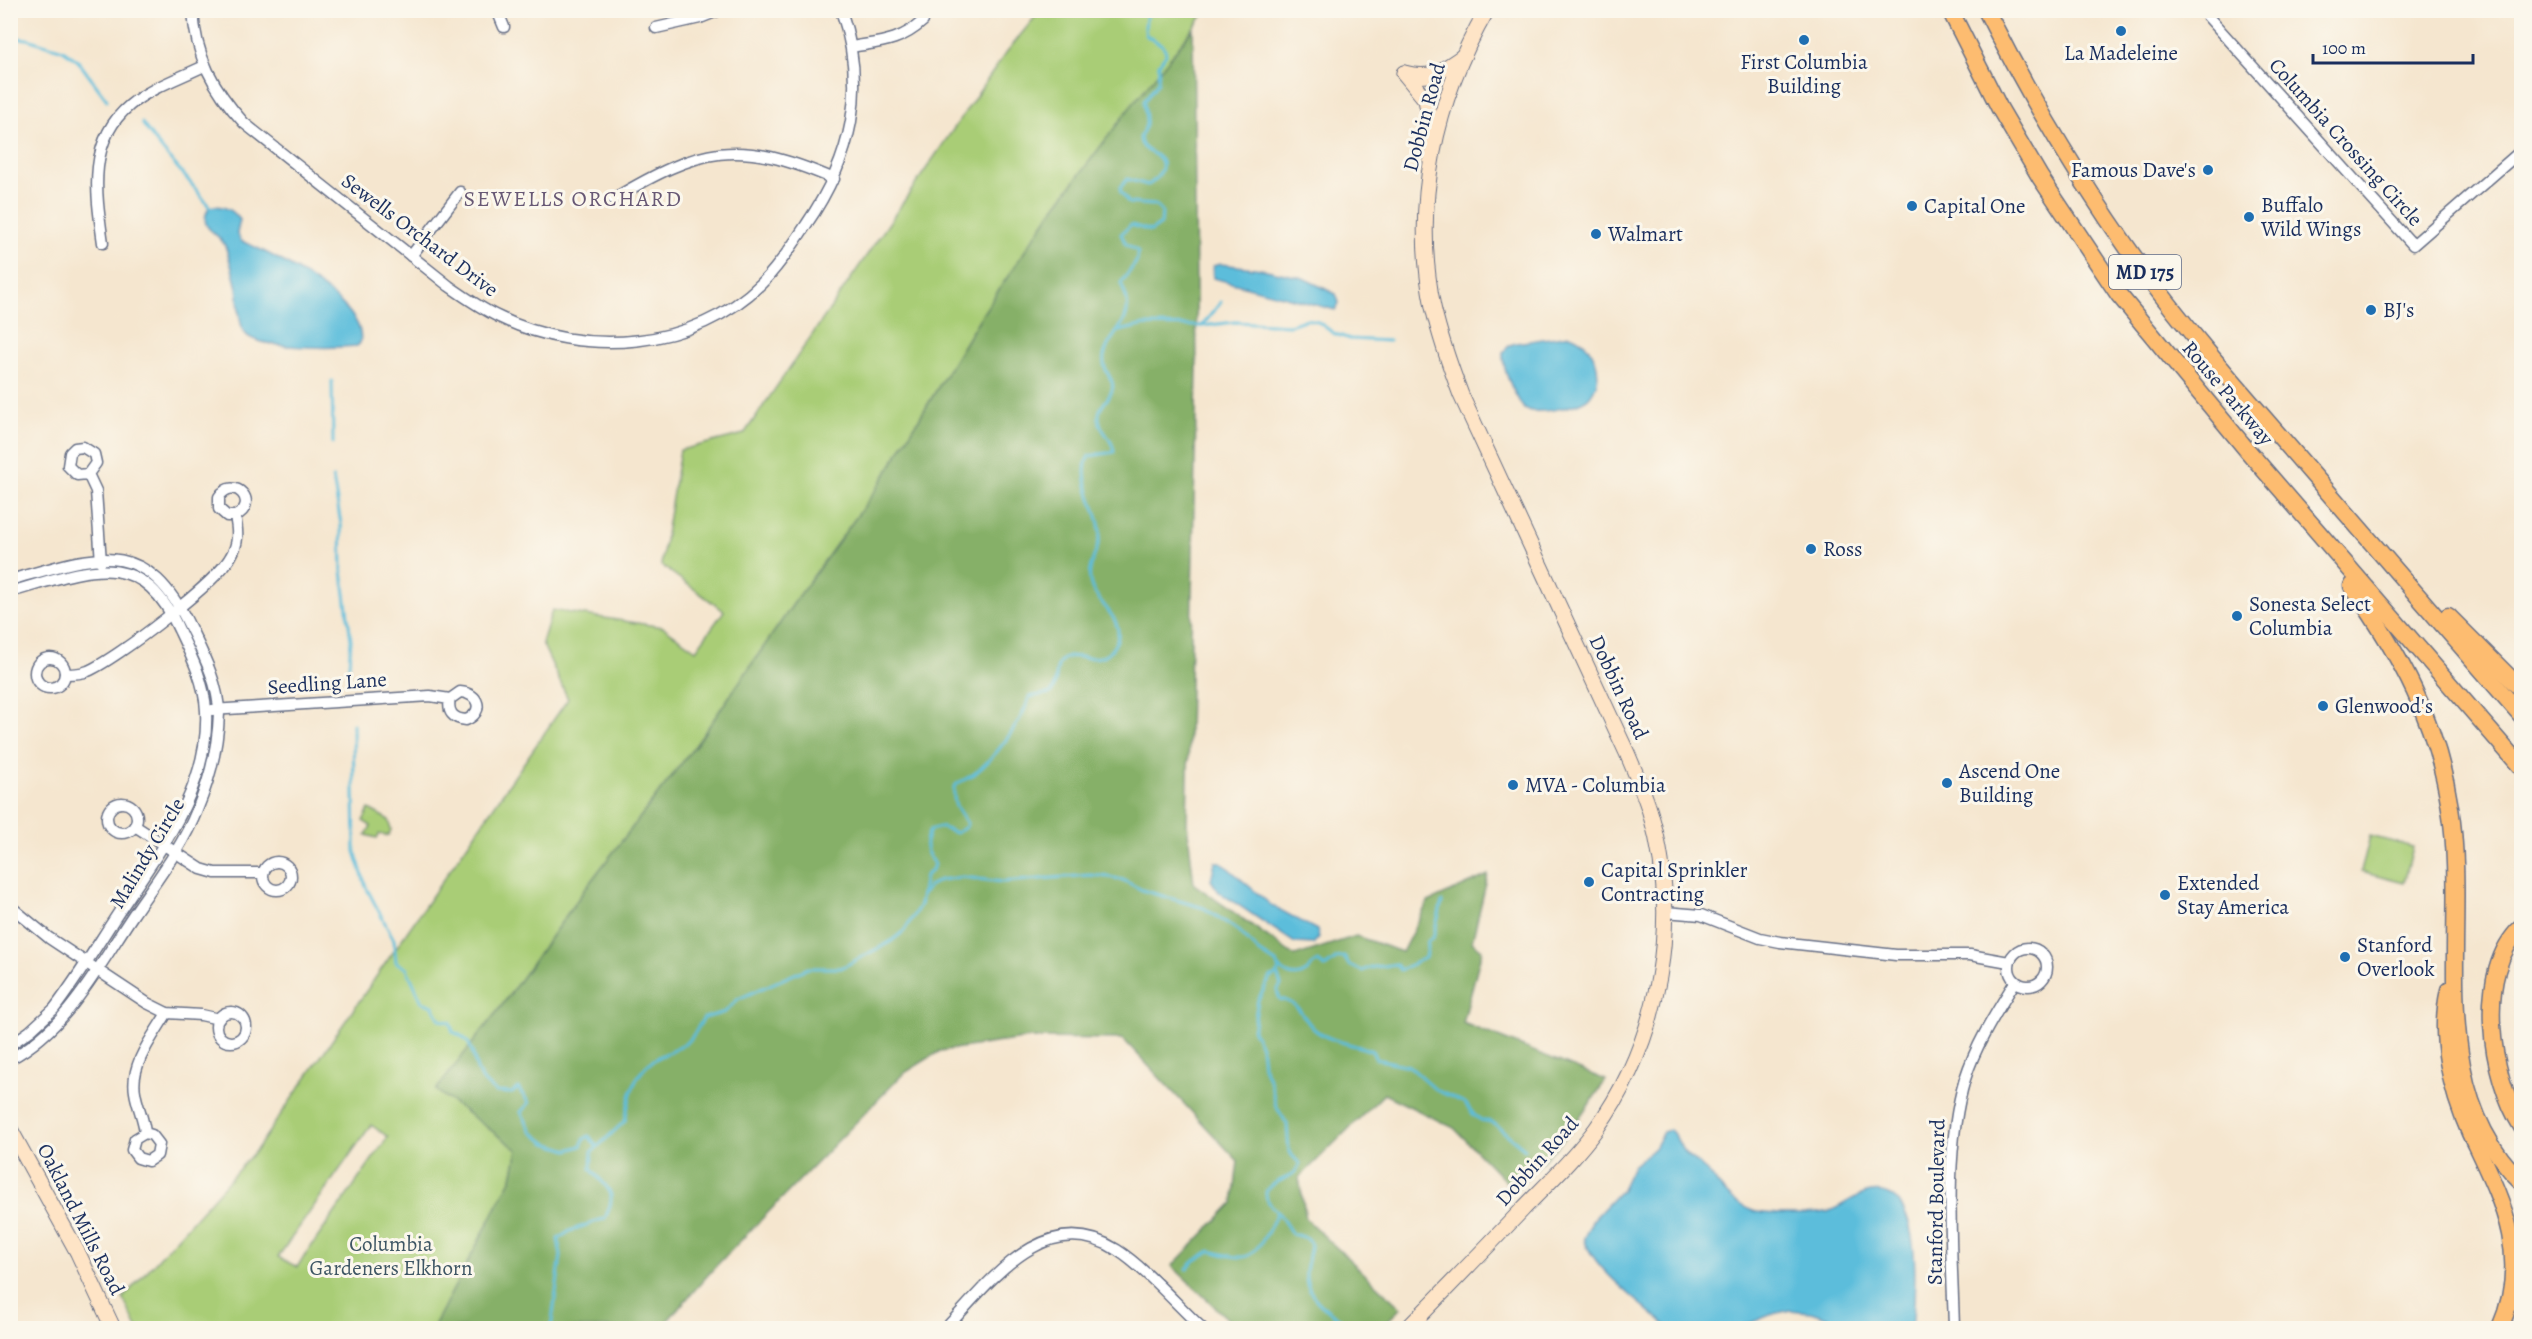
<svg xmlns="http://www.w3.org/2000/svg" width="2532" height="1339" font-family="Alegreya,serif">
	<rect width="100%" height="100%" fill="#fbf7ec"/>
	<filter id="ink" filterUnits="userSpaceOnUse"><feTurbulence type="fractalNoise" baseFrequency=".0167" numOctaves="2"/><feDisplacementMap in="SourceGraphic" scale="12" xChannelSelector="R" yChannelSelector="G"/><feConvolveMatrix kernelMatrix="1 2 1 2 8 2 1 2 1" color-interpolation-filters="sRGB"/></filter>
	<filter id="wash" filterUnits="userSpaceOnUse"><feTurbulence type="fractalNoise" baseFrequency=".008" numOctaves="4" result="noise"/><feDisplacementMap in="SourceGraphic" scale="24" xChannelSelector="R" yChannelSelector="G"/><feGaussianBlur stdDeviation="1.35" result="paint"/><feColorMatrix in="noise" values="0 0 0 0 0 0 0 0 0 0 0 0 0 0 0 0 0 1.4 0 .05"/><feComposite in="paint" operator="in"/></filter>
	<g filter="url(#wash)">
		<rect width="100%" height="100%" fill="#f5e6cf"/>
		<g fill="#a9cd76" stroke="#627e6a" stroke-width="1.5" fill-rule="evenodd">
			<path d="M1040,11H1206L1049,215L980,318L878,487L794,603L698,742L588,885L503,1004L436,1090L518,1150L512,1178L433,1328H137L123,1298L257,1149L568,699L542,643L552,610L663,627L696,650L724,611L661,565L680,450L744,434L1005,54ZM371,1125L388,1137L297,1267L278,1257Z"/>
			<polygon points="369,809 389,820 391,830 388,836 379,834 377,838 366,835 371,826 363,821"/>
			<polygon points="2370,836 2413,847 2404,883 2361,872"/>
		</g>
		<polygon fill="#86b067" stroke="#507062" stroke-width="1.5" points="1193,29 1197,370 1187,823 1194,884 1295,956 1356,936 1402,952 1428,902 1488,875 1472,942 1482,950 1463,1023 1606,1080 1570,1132 1515,1191 1454,1128 1384,1094 1299,1178 1306,1219 1401,1308 1380,1328 1237,1328 1172,1266 1233,1203 1238,1161 1123,1039 1029,1038 940,1051 903,1074 716,1266 661,1328 433,1328 512,1178 518,1150 436,1090 503,1004 588,885 698,742 794,603 878,487 980,318 1049,215 1128,110"/>
		<g fill="#5cbddb" stroke="#3c769c" stroke-width="1.5">
			<path d="M215,206C227,207 233,210 240,220L237,233L241,241C270,252 370,305 360,343L357,346C337,348 256,350 245,333C238,323 239,301 237,288C234,275 230,261 226,248C221,231 196,232 209,207Z"/>
			<polygon points="1220,264 1262,269 1303,278 1336,294 1339,303 1335,310 1213,278 1213,266"/>
			<path d="M1570,335C1594,343 1607,375 1590,396C1581,407 1538,415 1524,409C1514,393 1502,371 1503,352L1510,345L1516,343Z"/>
			<polygon points="1215,862 1221,862 1271,905 1317,930 1319,937 1313,944 1295,943 1219,892 1211,880"/>
			<path d="M1670,1130C1678,1137 1678,1144 1684,1152C1688,1158 1693,1159 1698,1163C1716,1180 1728,1202 1753,1211C1764,1215 1818,1215 1830,1211C1844,1205 1856,1194 1871,1192C1926,1184 1915,1297 1912,1328H1845L1829,1318L1811,1312L1790,1310L1770,1315L1738,1328H1669C1645,1306 1592,1269 1584,1238L1592,1221L1622,1189L1633,1166L1654,1148L1663,1132Z"/>
		</g>
		<g fill="none" stroke-linecap="round" stroke-linejoin="round">
			<g stroke="#5cbddb" stroke-width="3">
				<polyline points="10,37 27,39 63,50 78,61 107,100"/>
				<path d="M142,123C163,154 189,178 210,208"/>
				<polyline points="1202,326 1221,302"/>
				<polyline points="1119,331 1145,325 1202,326 1235,322 1290,325 1307,319 1318,322 1335,334 1350,339 1389,341"/>
				<polyline points="332,381 333,443"/>
				<polyline points="333,478 341,524 342,571 351,640 348,677"/>
				<path d="M353,724L355,851L366,887L394,940L396,962L407,969L422,1002L433,1006L440,1020L450,1022L453,1032C479,1041 470,1064 482,1079C485,1084 491,1088 496,1092L512,1093L518,1088L529,1103L521,1112L532,1132L546,1143L568,1150L581,1146L584,1139L589,1136L597,1147"/>
				<path d="M924,893L929,886L940,880L963,877L1002,882L1090,875L1109,877L1123,880L1142,890L1204,908L1239,931L1259,952L1276,963L1279,969L1277,974L1281,985L1277,991L1280,999C1302,1004 1300,1015 1314,1029C1329,1042 1354,1044 1372,1051L1376,1059L1409,1066L1436,1090L1465,1103L1474,1115L1481,1120L1492,1122L1525,1149"/>
				<path d="M1279,967C1290,980 1305,978 1313,964L1318,962L1325,967L1337,958L1344,957L1349,965L1362,971C1372,965 1384,967 1396,964L1400,970L1425,958L1428,941L1433,938L1442,902"/>
				<path d="M1278,1212L1292,1234L1307,1238L1311,1245C1310,1255 1305,1268 1306,1278C1309,1303 1335,1314 1353,1328"/>
				<path d="M1187,1269L1194,1261L1210,1251C1220,1253 1233,1258 1243,1257C1258,1256 1272,1224 1277,1212C1248,1184 1284,1183 1295,1172C1297,1170 1298,1167 1300,1164L1289,1152L1287,1124L1276,1106L1270,1081L1263,1066L1261,1046L1253,1031L1258,1000L1270,978L1277,974"/>
				<path d="M551,1328L561,1255L558,1239L570,1231L605,1218C619,1190 607,1189 591,1169L592,1152L625,1121C629,1099 632,1077 651,1062C662,1053 678,1051 688,1041C696,1034 698,1026 704,1018L725,1012L738,999L808,968H841L890,942L904,931L920,905L925,876L932,870L934,864C925,851 923,844 930,830L940,827L956,833L966,827L967,823C957,809 953,806 954,787C959,780 967,780 974,774C994,759 1023,721 1029,697L1051,693C1059,683 1053,668 1062,660C1075,648 1104,673 1117,640C1124,620 1099,604 1092,588C1083,567 1101,551 1100,531C1099,508 1076,478 1089,456L1114,452C1114,440 1100,432 1099,419C1097,406 1109,401 1112,390C1116,379 1101,371 1104,356C1108,335 1131,325 1127,301C1126,295 1123,289 1121,283L1137,261L1138,251L1126,244L1121,234L1131,225L1151,231L1161,224L1162,212L1155,205L1129,203L1121,193L1120,188L1127,179L1148,185C1154,182 1158,177 1161,171C1168,153 1145,155 1141,143C1138,135 1144,132 1146,125C1147,118 1144,108 1144,101L1158,82L1159,64L1166,54C1165,42 1154,42 1146,35L1145,28L1147,10"/>
			</g>
		</g>
	</g>
	<g filter="url(#ink)">
		<g fill="none" stroke-linecap="round" stroke-linejoin="round">
			<defs>
				<g id="street">
					<path d="M193,10C195,56 214,90 244,123L449,286C466,298 482,309 499,317C583,358 695,350 762,283C779,266 793,245 806,225C852,158 868,89 841,10"/>
					<polyline points="497,10 504,27"/>
					<polyline points="2202,10 2413,245 2522,150"/>
					<polyline points="656,28 700,18 720,10"/>
					<path d="M851,47C880,42 900,42 923,21"/>
					<path d="M613,199C701,147 737,137 834,179"/>
					<path d="M103,243C96,194 87,141 130,105C150,88 180,78 204,66"/>
					<polyline points="411,256 460,192"/>
					<polyline points="88,474 77,475 68,466 70,453 75,448 83,447 94,454 96,463 88,474 96,491 101,562"/>
					<path d="M10,580C93,557 144,532 190,627C202,652 219,684 219,713C218,747 210,779 197,810C182,848 156,881 133,915C98,967 68,1028 10,1059"/>
					<path d="M10,592C83,572 140,542 179,630C191,655 205,683 206,711C210,789 157,854 117,915C96,947 77,979 54,1009L30,1031L10,1045"/>
					<circle cx="50" cy="673" r="15"/>
					<path d="M65,674C73,674 80,674 88,671C116,659 218,582 231,556C239,543 238,531 235,516C261,504 234,474 219,497V509L227,516H235"/>
					<path d="M212,710L430,696L450,699L460,692C479,693 485,712 466,720C453,719 447,712 450,699"/>
					<circle cx="122" cy="818" r="15"/>
					<polyline points="135,826 201,869 215,873 263,873"/>
					<circle cx="277" cy="876" r="14"/>
					<polyline points="10,906 49,938 147,1003 167,1013 201,1015 219,1019"/>
					<polyline points="1665,912 1701,915 1760,938 1780,942 1896,955 1970,955 2009,962"/>
					<circle cx="2028" cy="967" r="19"/>
					<circle cx="231" cy="1027" r="15"/>
					<path d="M145,1133L135,1139L132,1150L138,1158L148,1161L157,1155L159,1144L152,1135L145,1133C144,1119 137,1106 135,1092C130,1064 154,1035 167,1013"/>
					<path d="M946,1328C989,1283 1045,1204 1117,1250C1144,1267 1177,1305 1202,1328"/>
					<path d="M1954,1328C1952,1251 1943,1152 1965,1079C1976,1044 1996,1013 2015,982"/>
				</g>
				<g id="secondary">
					<polyline points="1404,73 1426,100 1434,139"/>
					<path d="M1404,73C1431,80 1440,72 1462,57"/>
					<polyline points="10,1129 78,1253 113,1328"/>
					<path d="M1408,1328C1446,1289 1484,1250 1522,1210C1547,1184 1574,1159 1596,1129C1660,1040 1682,918 1650,812C1644,792 1635,772 1627,753L1461,395C1450,366 1440,337 1433,307C1412,205 1435,99 1487,10"/>
				</g>
				<g id="primary">
					<polyline points="1950,10 2000,109 2040,177 2119,295 2247,450 2522,768"/>
					<path d="M1986,10C2032,102 2086,191 2146,274C2196,342 2253,405 2308,469C2379,551 2450,634 2522,716"/>
					<path d="M2352,586C2401,656 2437,722 2450,808C2470,930 2421,1087 2522,1182"/>
					<polyline points="2448,616 2522,690"/>
					<path d="M2522,927C2474,971 2490,1077 2522,1127"/>
					<path d="M2449,990C2438,1036 2451,1091 2470,1133C2501,1199 2532,1255 2500,1328"/>
					<polyline points="2521,1328 2522,1328"/>
				</g>
			</defs>
			<use href="#street" stroke="#676f86" stroke-width="13"/>
			<use href="#secondary" stroke="#676f86" stroke-width="17"/>
			<use href="#primary" stroke="#676f86" stroke-width="19"/>
			<use href="#street" stroke="#fff" stroke-width="10"/>
			<use href="#secondary" stroke="#fee4c6" stroke-width="15"/>
			<use href="#primary" stroke="#fdbc70" stroke-width="16"/>
		</g>
	</g>
	<g fill="#1f6fb2" stroke="#fbf7ec" stroke-width="2">
		<circle cx="2121" cy="31" r="6"/>
		<circle cx="1804" cy="40" r="6"/>
		<circle cx="2208" cy="170" r="6"/>
		<circle cx="1912" cy="206" r="6"/>
		<circle cx="2249" cy="217" r="6"/>
		<circle cx="1596" cy="234" r="6"/>
		<circle cx="2371" cy="310" r="6"/>
		<circle cx="1811" cy="549" r="6"/>
		<circle cx="2237" cy="616" r="6"/>
		<circle cx="2323" cy="706" r="6"/>
		<circle cx="1947" cy="783" r="6"/>
		<circle cx="1513" cy="785" r="6"/>
		<circle cx="1589" cy="882" r="6"/>
		<circle cx="2165" cy="895" r="6"/>
		<circle cx="2345" cy="957" r="6"/>
	</g>
	<g text-anchor="middle" stroke-width="6" stroke-linejoin="round" paint-order="stroke">
		<rect fill="#fbf7ec" stroke="#5e6b89" stroke-width="1.5" x="2109" y="255" width="72" height="34" rx="4.5"/>
		<g font-size="20" font-weight="bold" fill="#1b2f5e">
			<text x="2145" y="279">MD 175</text>
		</g>
		<g font-size="21" fill="#1b2f5e" stroke="#fbf7ec" text-anchor="start">
			<text x="2121" y="60" text-anchor="middle">La Madeleine</text>
			<text x="1804" y="69" text-anchor="middle">First Columbia<tspan x="1804" dy="24">Building</tspan></text>
			<text x="2196" y="177" text-anchor="end">Famous Dave's</text>
			<text x="2261" y="212">Buffalo<tspan x="2261" dy="24">Wild Wings</tspan></text>
			<text x="1924" y="213">Capital One</text>
			<text x="1608" y="241">Walmart</text>
			<text x="2383" y="317">BJ's</text>
			<text x="1823" y="556">Ross</text>
			<text x="2249" y="611">Sonesta Select<tspan x="2249" dy="24">Columbia</tspan></text>
			<text x="2335" y="713">Glenwood's</text>
			<text x="1959" y="778">Ascend One<tspan x="1959" dy="24">Building</tspan></text>
			<text x="1525" y="792">MVA - Columbia</text>
			<text x="1601" y="877">Capital Sprinkler<tspan x="1601" dy="24">Contracting</tspan></text>
			<text x="2177" y="890">Extended<tspan x="2177" dy="24">Stay America</tspan></text>
			<text x="2357" y="952">Stanford<tspan x="2357" dy="24">Overlook</tspan></text>
		</g>
		<g font-size="21" fill="#1b2f5e" stroke="#fbf7ec">
			<text transform="translate(1424 117) rotate(-75)" y="7">Dobbin Road</text>
			<text transform="translate(2346 142) rotate(48)" y="7">Columbia Crossing Circle</text>
			<text transform="translate(420 235) rotate(37)" y="7">Sewells Orchard Drive</text>
			<text transform="translate(2228 393) rotate(50)" y="7">Rouse Parkway</text>
			<text transform="translate(327 683) rotate(-4)" y="7">Seedling Lane</text>
			<text transform="translate(1619 687) rotate(65)" y="7">Dobbin Road</text>
			<text transform="translate(147 853) rotate(-59)" y="7">Malindy Circle</text>
			<text transform="translate(1537 1161) rotate(-48)" y="7">Dobbin Road</text>
			<text transform="translate(1936 1202) rotate(-89)" y="7">Stanford Boulevard</text>
			<text transform="translate(81 1219) rotate(63)" y="7">Oakland Mills Road</text>
		</g>
		<g font-size="21" fill="#3e5664" stroke="#fbf7ec">
			<text x="391" y="1251">Columbia<tspan x="391" dy="24">Gardeners Elkhorn</tspan></text>
		</g>
		<g font-size="22" letter-spacing="1.5" fill="#685975" stroke="#fbf7ec">
			<text x="573" y="206">SEWELLS ORCHARD</text>
		</g>
	</g>
	<rect width="2532" height="1339" fill="none" stroke="#fbf7ec" stroke-width="36"/>
	<path d="M2313 54v9h160v-9" fill="none" stroke="#1b2f5e" stroke-width="3"/>
	<text x="2322" y="54" font-size="18" fill="#1b2f5e" stroke="#fbf7ec" stroke-width="4.5" paint-order="stroke">100 m</text>
</svg>
